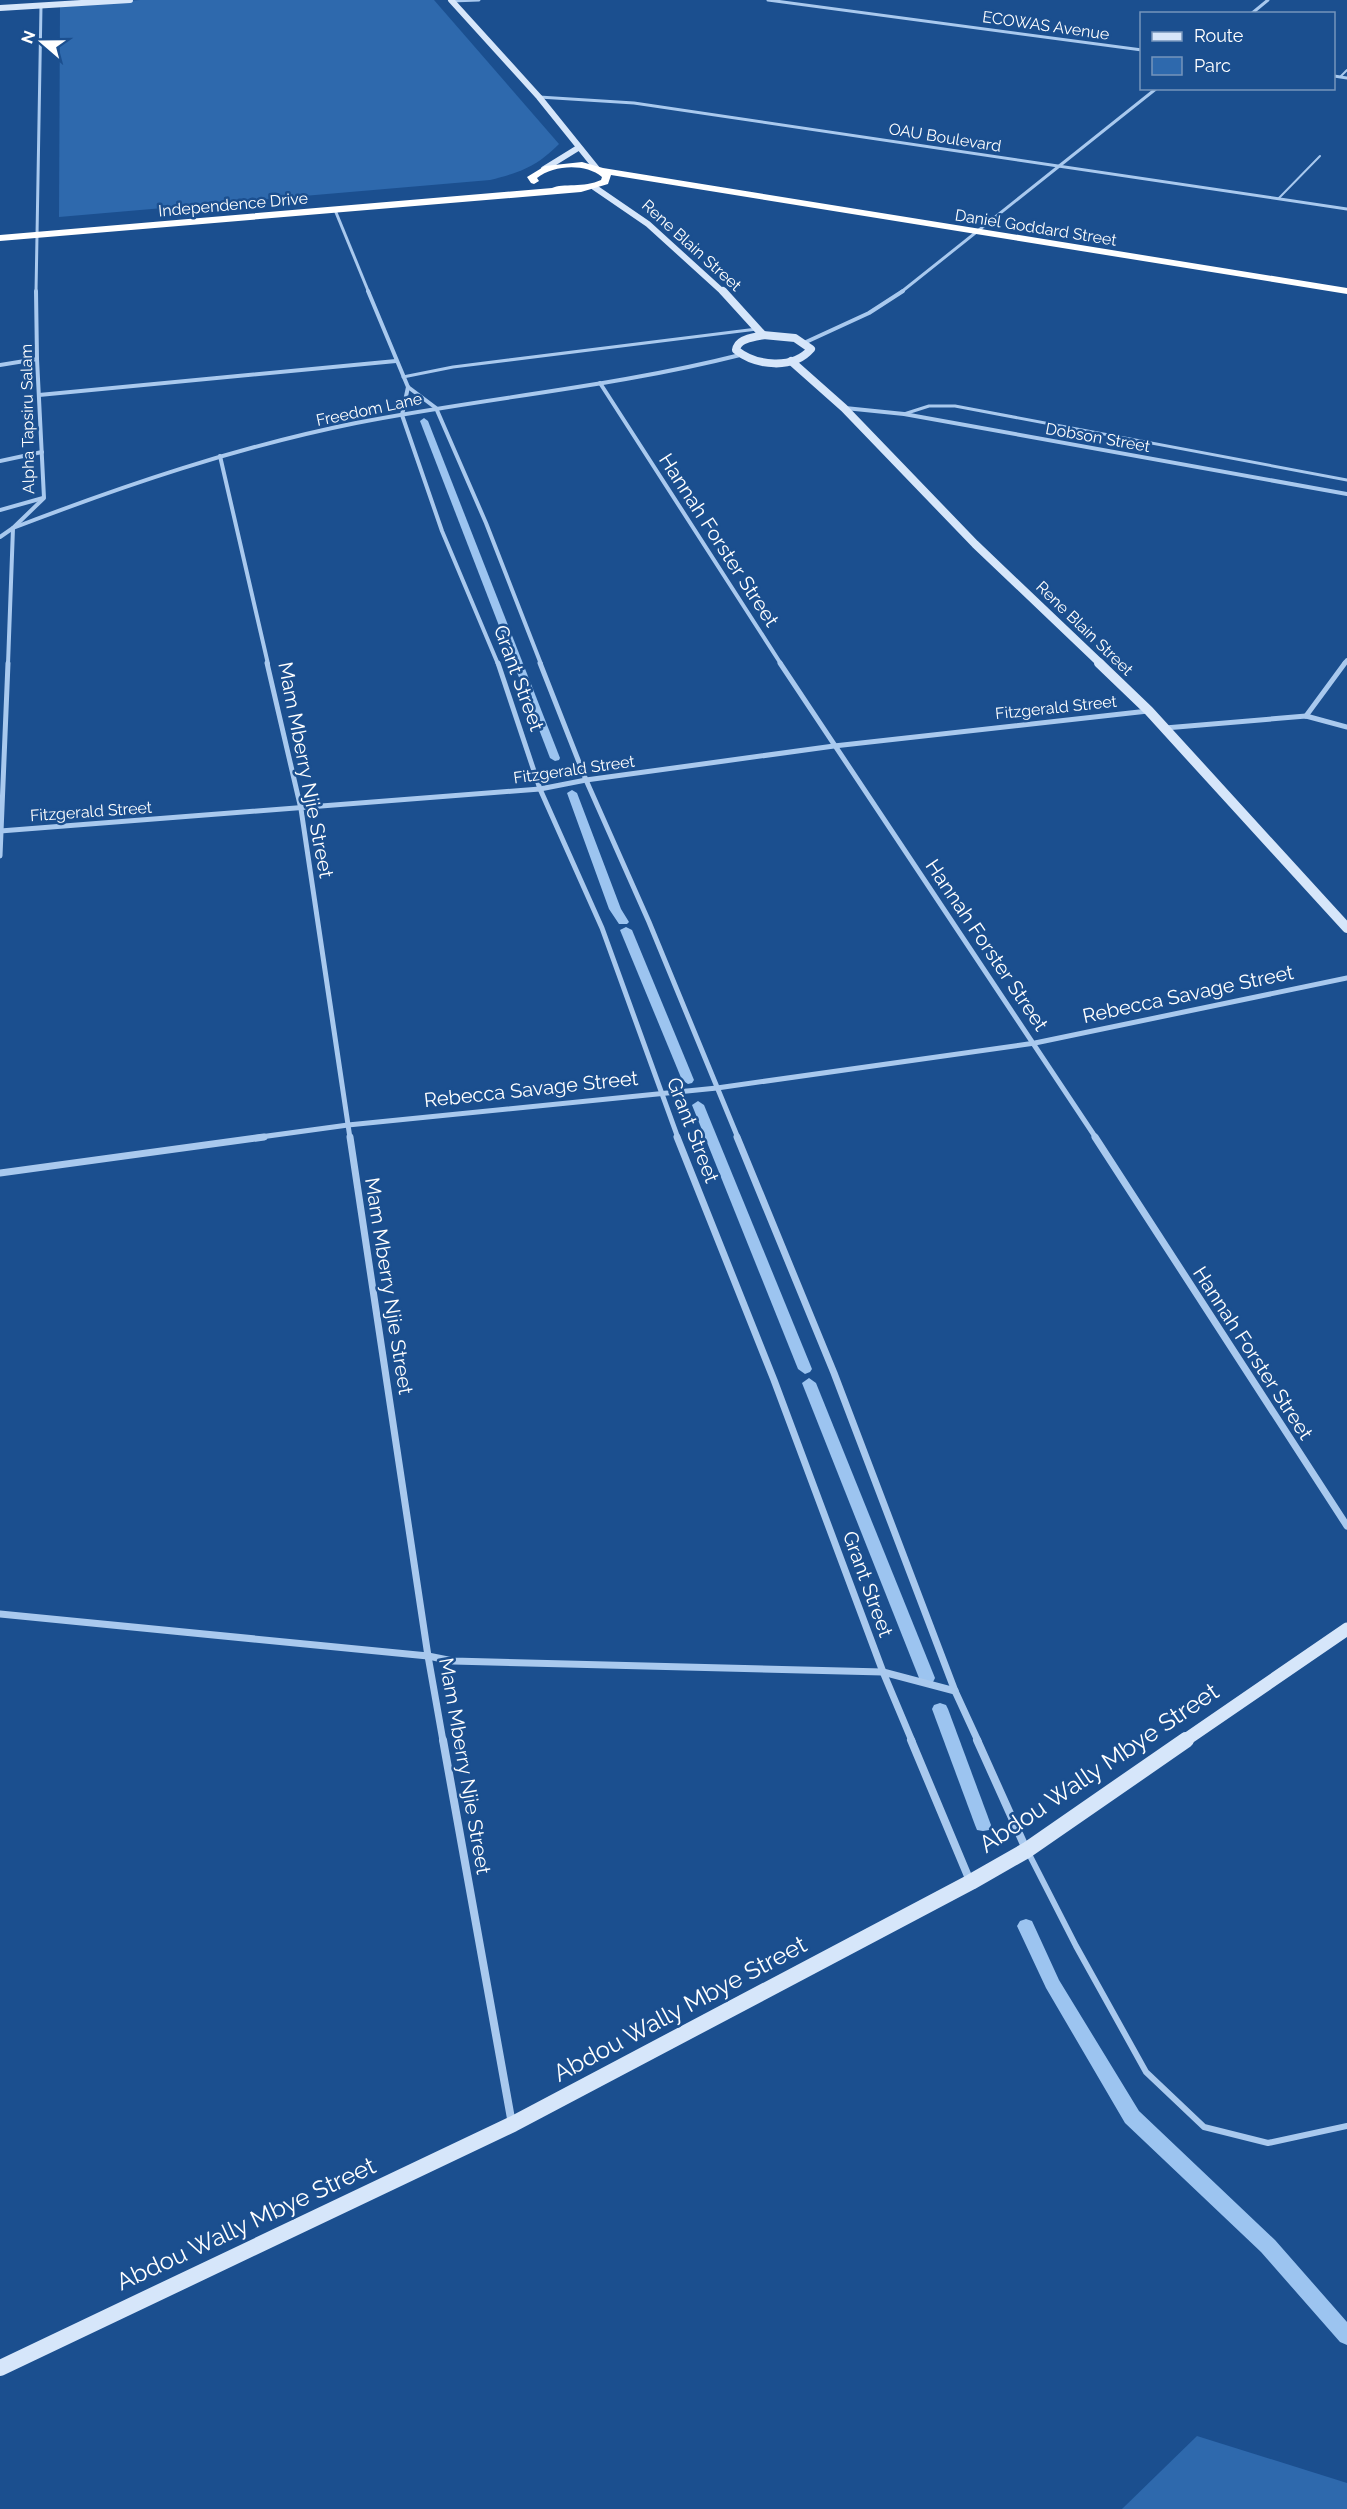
<svg xmlns="http://www.w3.org/2000/svg" width="1347" height="2509" font-family="Raleway,sans-serif">
	<rect width="100%" height="100%" fill="#1b4f8f"/>
	<g fill="#2e69ad">
		<path d="M140,0H434L559,144C536,167 521,172 490,180L59,217L60,6Z"/>
		<polygon points="1197,2436 1347,2483 1347,2509 1122,2509"/>
	</g>
	<g fill="none" stroke-linecap="round" stroke-linejoin="round">
		<g fill="#9cc4f0" fill-rule="evenodd">
			<polygon points="424,418 428,421 560,758 559,760 555,761 550,758 420,421"/>
			<polygon points="572,790 577,793 621,909 629,922 627,924 619,924 609,909 567,793"/>
			<polygon points="626,927 632,930 694,1080 692,1083 688,1084 682,1080 620,930"/>
			<polygon points="698,1101 704,1105 812,1369 810,1372 805,1374 798,1369 692,1105"/>
			<polygon points="809,1378 816,1383 935,1678 933,1682 927,1684 921,1682 919,1678 802,1383"/>
			<polygon points="940,1703 946,1705 948,1709 991,1825 989,1830 983,1831 977,1830 975,1825 932,1709 934,1705"/>
			<polygon points="1026,1919 1032,1921 1059,1980 1139,2111 1275,2240 1347,2322 1347,2345 1340,2342 1261,2252 1125,2123 1046,1988 1017,1926 1020,1921"/>
		</g>
		<g stroke="#a9c9ee" stroke-width="2">
			<polyline points="1340,77 1347,70"/>
			<polyline points="1278,199 1320,156"/>
		</g>
		<g stroke="#a9c9ee" stroke-width="3">
			<polyline points="403,377 453,367 757,329"/>
			<polyline points="904,414 929,406 955,406 1347,480"/>
		</g>
		<polyline stroke="#a9c9ee" stroke-width="6" points="1029,1854 1076,1946 1146,2072 1204,2127 1268,2143 1347,2126"/>
		<g stroke="#a9c9ee" stroke-width="3">
			<polyline points="768,0 1142,50"/>
			<polyline points="451,1 479,0"/>
			<polyline points="1251,14 1268,0"/>
			<polyline points="1334,76 1347,78"/>
			<polyline points="539,97 634,103 1347,209"/>
			<polyline points="335,210 369,293"/>
			<polyline points="36,293 41,6"/>
			<polyline points="900,293 1157,88"/>
		</g>
		<g stroke="#a9c9ee" stroke-width="4">
			<polyline points="368,291 408,387 436,408 486,523 541,664"/>
			<polyline points="806,342 869,313 903,291"/>
			<polyline points="0,365 37,359"/>
			<polyline points="600,383 781,664"/>
			<polyline points="408,387 402,415 442,531 498,664"/>
			<polyline points="39,395 396,361"/>
			<polyline points="845,408 904,414 1347,494"/>
			<polyline points="220,456 268,664"/>
			<polyline points="0,461 42,452"/>
			<polyline points="0,510 43,498"/>
			<path d="M0,537L13,528C125,485 237,447 356,423C483,398 614,387 740,355"/>
			<polyline points="8,664 13,528 44,498 37,359 36,291"/>
			<polyline points="1344,664 1347,660"/>
		</g>
		<g stroke="#a9c9ee" stroke-width="5">
			<polyline points="267,663 301,809 350,1138"/>
			<polyline points="498,663 540,789 602,928 678,1138"/>
			<polyline points="540,663 586,780 649,922 738,1138"/>
			<polyline points="780,663 1096,1138"/>
			<polyline points="1306,716 1345,663"/>
			<polyline points="1165,728 1306,716 1347,727"/>
			<polyline points="0,831 540,789 586,780 834,746 1148,711"/>
			<polyline points="0,856 8,663"/>
			<polyline points="253,1138 348,1125 717,1088 1035,1043 1347,978"/>
		</g>
		<g stroke="#a9c9ee" stroke-width="7">
			<polyline points="350,1137 428,1656 443,1741"/>
			<polyline points="677,1137 774,1380 883,1672 912,1741"/>
			<polyline points="737,1137 834,1373 955,1691 978,1741"/>
			<polyline points="1095,1137 1347,1526"/>
			<polyline points="0,1173 264,1137"/>
			<polyline points="0,1614 428,1656 453,1661 883,1672 955,1691"/>
		</g>
		<g stroke="#a9c9ee" stroke-width="8">
			<polyline points="443,1740 512,2124"/>
			<polyline points="911,1740 970,1881"/>
			<polyline points="977,1740 1026,1849"/>
		</g>
		<g stroke="#d6e6fa" stroke-width="6">
			<polyline points="451,0 539,97 597,169"/>
			<polyline points="0,8 130,0"/>
			<polyline points="544,169 578,148"/>
			<polyline points="594,187 648,224 724,293"/>
		</g>
		<g stroke="#d6e6fa" stroke-width="8">
			<polyline points="723,291 763,335"/>
			<path d="M763,335L795,338L811,349C793,370 756,366 736,350C738,338 753,338 763,335Z"/>
			<polyline points="791,361 844,408 975,544 1101,664"/>
		</g>
		<polyline stroke="#d6e6fa" stroke-width="10" points="1099,663 1149,711 1347,928"/>
		<polyline stroke="#d6e6fa" stroke-width="13" points="1184,1741 1347,1629"/>
		<polyline stroke="#d6e6fa" stroke-width="16" points="0,2368 513,2124 971,1882 1027,1850 1186,1740"/>
		<path fill="#fff" fill-rule="evenodd" d="M582,162L603,168L1347,288V294L611,175L608,184L581,192L0,241V235L552,188C563,183 584,188 601,180L602,177C585,163 554,165 537,178L539,181L534,184L531,183L527,177L545,166Z"/>
	</g>
	<g text-anchor="middle" stroke-width="5" stroke-linejoin="round" paint-order="stroke">
		<g font-size="16" fill="#fff" stroke="#1b4f8f">
			<text transform="translate(1046 25) rotate(8)" y="6">ECOWAS Avenue</text>
			<text transform="translate(945 137) rotate(9)" y="6">OAU Boulevard</text>
			<text transform="translate(233 204) rotate(-5)" y="6">Independence Drive</text>
			<text transform="translate(1036 227) rotate(9)" y="6">Daniel Goddard Street</text>
			<text transform="translate(692 245) rotate(42)" y="6">Rene Blain Street</text>
			<text transform="translate(369 409) rotate(-12)" y="6">Freedom Lane</text>
			<text transform="translate(27 419) rotate(-91)" y="6">Alpha Tapsiru Salam</text>
			<text transform="translate(1098 437) rotate(10)" y="6">Dobson Street</text>
			<text transform="translate(1085 628) rotate(44)" y="6">Rene Blain Street</text>
			<text transform="translate(1056 707) rotate(-6)" y="6">Fitzgerald Street</text>
			<text transform="translate(574 769) rotate(-8)" y="6">Fitzgerald Street</text>
			<text transform="translate(91 811) rotate(-4)" y="6">Fitzgerald Street</text>
		</g>
		<g font-size="20" fill="#fff" stroke="#1b4f8f">
			<text transform="translate(719 540) rotate(57)" y="7">Hannah Forster Street</text>
			<text transform="translate(519 678) rotate(70)" y="7">Grant Street</text>
			<text transform="translate(306 770) rotate(79)" y="7">Mam Mberry Njie Street</text>
			<text transform="translate(987 945) rotate(56)" y="7">Hannah Forster Street</text>
			<text transform="translate(1188 994) rotate(-12)" y="7">Rebecca Savage Street</text>
			<text transform="translate(531 1089) rotate(-6)" y="7">Rebecca Savage Street</text>
			<text transform="translate(693 1130) rotate(69)" y="7">Grant Street</text>
			<text transform="translate(389 1286) rotate(81)" y="7">Mam Mberry Njie Street</text>
			<text transform="translate(1253 1353) rotate(57)" y="7">Hannah Forster Street</text>
			<text transform="translate(868 1584) rotate(70)" y="7">Grant Street</text>
			<text transform="translate(465 1766) rotate(80)" y="7">Mam Mberry Njie Street</text>
		</g>
		<g font-size="24" fill="#fff" stroke="#1b4f8f">
			<text transform="translate(1099 1768) rotate(-34)" y="8">Abdou Wally Mbye Street</text>
			<text transform="translate(680 2009) rotate(-28)" y="8">Abdou Wally Mbye Street</text>
			<text transform="translate(246 2224) rotate(-25)" y="8">Abdou Wally Mbye Street</text>
		</g>
	</g>
	<rect x="1140" y="12" width="195" height="78" fill="#1b4f8f" stroke="#7695bc" stroke-width="1.5"/>
	<rect x="1152" y="32" width="30" height="9" fill="#d6e6fa" stroke="#7695bc" stroke-width="1.5"/>
	<text x="1194" y="42" font-size="18" fill="#ffffff">Route</text>
	<rect x="1152" y="57" width="30" height="18" fill="#2e69ad" stroke="#7695bc" stroke-width="1.5"/>
	<text x="1194" y="72" font-size="18" fill="#ffffff">Parc</text>
	<g transform="translate(42 42) rotate(290)" stroke="#1b4f8f" stroke-width="4.5" paint-order="stroke">
	<path d="M0-4.5L10 22L0 15L-10 22Z" fill="#ffffff"/>
	<text y="-9" font-size="16" font-weight="bold" text-anchor="middle" fill="#ffffff">N</text>
	</g>
</svg>
